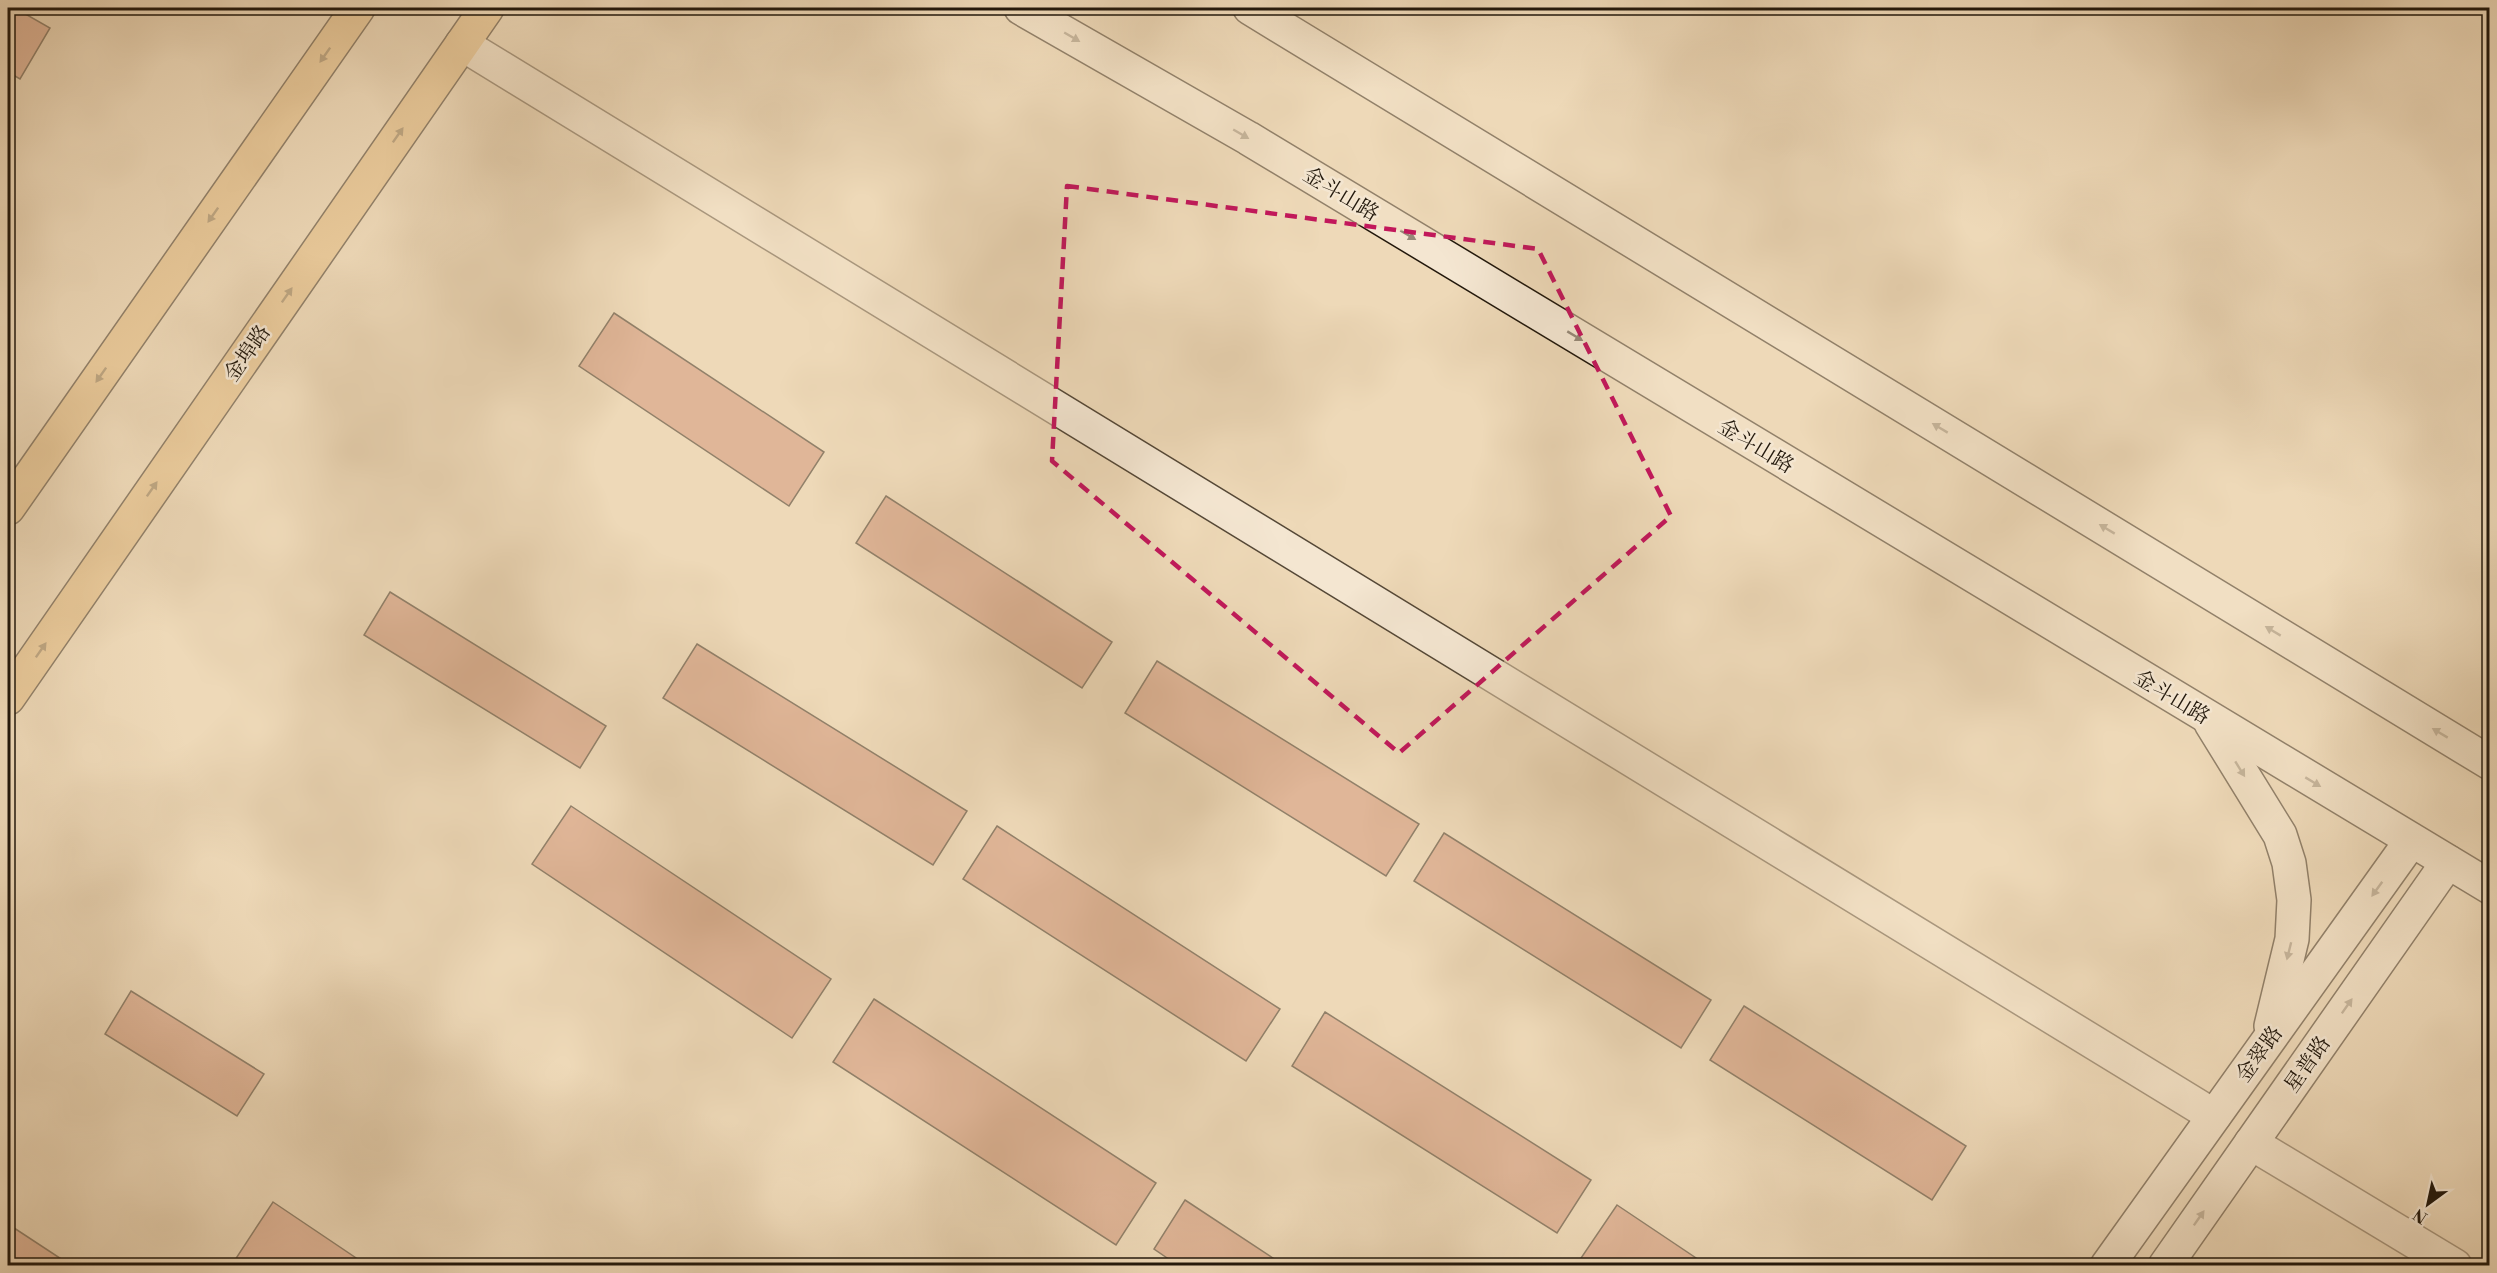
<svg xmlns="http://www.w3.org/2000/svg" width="2497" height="1273" font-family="'Libre Bodoni','Noto Serif SC',serif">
	<rect width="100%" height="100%" fill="#eed9b8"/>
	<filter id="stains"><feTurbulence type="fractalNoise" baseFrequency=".00333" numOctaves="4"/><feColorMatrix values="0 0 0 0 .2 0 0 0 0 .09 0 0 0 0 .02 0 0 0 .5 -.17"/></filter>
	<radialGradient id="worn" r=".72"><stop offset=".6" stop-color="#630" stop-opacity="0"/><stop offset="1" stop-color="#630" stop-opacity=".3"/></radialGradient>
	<g fill="#ce8c72" stroke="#22180c" stroke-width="1.5">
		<polygon points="8,8 15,8 50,28 20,79 8,72"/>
		<polygon points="614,313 824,452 789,506 579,366"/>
		<polygon points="886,496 1112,642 1082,688 856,543"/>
		<polygon points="390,592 606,726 580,768 364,635"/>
		<polygon points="697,644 967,811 933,865 663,698"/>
		<polygon points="1157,661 1419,824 1386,876 1125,713"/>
		<polygon points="571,806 831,979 792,1038 532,864"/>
		<polygon points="997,826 1280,1009 1246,1061 963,879"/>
		<polygon points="1444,833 1711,1000 1681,1048 1414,881"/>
		<polygon points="131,991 264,1074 237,1116 105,1034"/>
		<polygon points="874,999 1156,1183 1116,1245 833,1062"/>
		<polygon points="1744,1006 1966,1146 1932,1200 1710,1060"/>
		<polygon points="1325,1012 1591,1180 1557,1233 1292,1066"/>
		<polygon points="1185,1200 1285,1266 1179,1266 1154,1249"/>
		<polygon points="273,1202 368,1266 231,1266"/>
		<polygon points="1617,1205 1708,1266 1587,1266 1579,1261"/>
		<polygon points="8,1224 72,1266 8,1266"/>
		<polygon points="859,1259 869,1266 856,1266"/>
	</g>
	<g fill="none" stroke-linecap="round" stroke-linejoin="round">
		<defs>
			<g id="street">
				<polyline points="462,44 2214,1116"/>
				<polyline points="2251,1143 2455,1266"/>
			</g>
			<g id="secondary">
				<polyline points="1021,8 1248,138 2490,887"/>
				<polyline points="1250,8 2490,763"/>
				<polyline points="2211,723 2280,835 2289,863 2294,900 2292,939 2271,1026"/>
				<polyline points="2107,1266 2411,841"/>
				<polyline points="2165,1266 2448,862"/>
			</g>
			<g id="highway">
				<polyline points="8,508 358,8"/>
				<polyline points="8,698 487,8"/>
			</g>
		</defs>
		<use href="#street" stroke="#554837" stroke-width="36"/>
		<use href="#secondary" stroke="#22180c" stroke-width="36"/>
		<use href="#highway" stroke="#22180c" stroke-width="36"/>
		<use href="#street" stroke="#f4e6d1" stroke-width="33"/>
		<use href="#secondary" stroke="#f4e6d1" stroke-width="33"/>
		<use href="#highway" stroke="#e7bc7c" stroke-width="33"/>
	</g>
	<defs><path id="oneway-solid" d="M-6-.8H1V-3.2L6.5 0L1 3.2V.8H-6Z" transform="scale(1.5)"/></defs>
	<g fill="#968978">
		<use href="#oneway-solid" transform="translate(1072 37) rotate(30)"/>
		<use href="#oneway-solid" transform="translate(1241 134) rotate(30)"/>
		<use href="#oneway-solid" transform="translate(1408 235) rotate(31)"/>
		<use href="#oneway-solid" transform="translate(1575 336) rotate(31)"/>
		<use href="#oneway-solid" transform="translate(1940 428) rotate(-149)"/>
		<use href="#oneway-solid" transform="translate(2107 529) rotate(-149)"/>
		<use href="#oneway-solid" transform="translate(2273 631) rotate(-149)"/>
		<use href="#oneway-solid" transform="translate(2440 733) rotate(-149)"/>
		<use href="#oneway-solid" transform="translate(2240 769) rotate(58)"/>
		<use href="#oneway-solid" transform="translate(2313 782) rotate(31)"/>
		<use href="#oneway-solid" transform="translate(2377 889) rotate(126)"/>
		<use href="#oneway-solid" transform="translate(2289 951) rotate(104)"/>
		<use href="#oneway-solid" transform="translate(2347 1006) rotate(-55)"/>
		<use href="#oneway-solid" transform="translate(2199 1218) rotate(-55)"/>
	</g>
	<g fill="#846a44">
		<use href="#oneway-solid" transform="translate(325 55) rotate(125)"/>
		<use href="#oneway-solid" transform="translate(398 135) rotate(-55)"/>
		<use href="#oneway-solid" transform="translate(213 215) rotate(125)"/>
		<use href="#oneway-solid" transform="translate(287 295) rotate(-55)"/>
		<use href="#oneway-solid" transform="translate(101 375) rotate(125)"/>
		<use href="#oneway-solid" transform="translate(152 489) rotate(-55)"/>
		<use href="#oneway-solid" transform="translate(41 650) rotate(-55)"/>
	</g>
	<path d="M0 0H2497V1273H0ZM1067,186L1538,249L1671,516L1399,753L1052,461Z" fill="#eed9b8" fill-opacity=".55" fill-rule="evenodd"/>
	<path fill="none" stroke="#c2185b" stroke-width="4.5" stroke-dasharray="12 8" stroke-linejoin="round" d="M1067,186L1538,249L1671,516L1399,753L1052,461Z"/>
	<g text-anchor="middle" stroke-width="5" stroke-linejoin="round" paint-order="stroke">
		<g font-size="21" fill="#22180c" stroke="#f4e6d1">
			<text transform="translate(1341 194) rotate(31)" y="7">金斗山路</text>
			<text transform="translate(247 353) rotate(-55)" y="7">金埠路</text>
			<text transform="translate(1756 446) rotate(31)" y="7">金斗山路</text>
			<text transform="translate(2172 697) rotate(31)" y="7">金斗山路</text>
			<text transform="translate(2259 1054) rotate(-54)" y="7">金翠路</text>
			<text transform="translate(2307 1064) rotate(-55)" y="7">星普路</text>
		</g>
	</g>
	<rect width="2497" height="1273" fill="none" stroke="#eed9b8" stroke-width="30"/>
	<rect x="9" y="9" width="2479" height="1255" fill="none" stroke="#22180c" stroke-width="3"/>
	<rect x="15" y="15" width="2467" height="1243" fill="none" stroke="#22180c" stroke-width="1.5"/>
	<g transform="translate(2428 1204) rotate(213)" stroke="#f4e6d1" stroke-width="4.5" paint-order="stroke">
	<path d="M0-4.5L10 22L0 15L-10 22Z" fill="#22180c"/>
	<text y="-9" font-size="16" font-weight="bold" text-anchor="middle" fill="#22180c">N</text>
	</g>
	<rect width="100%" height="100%" filter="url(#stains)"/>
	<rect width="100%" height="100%" fill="url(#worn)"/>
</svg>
